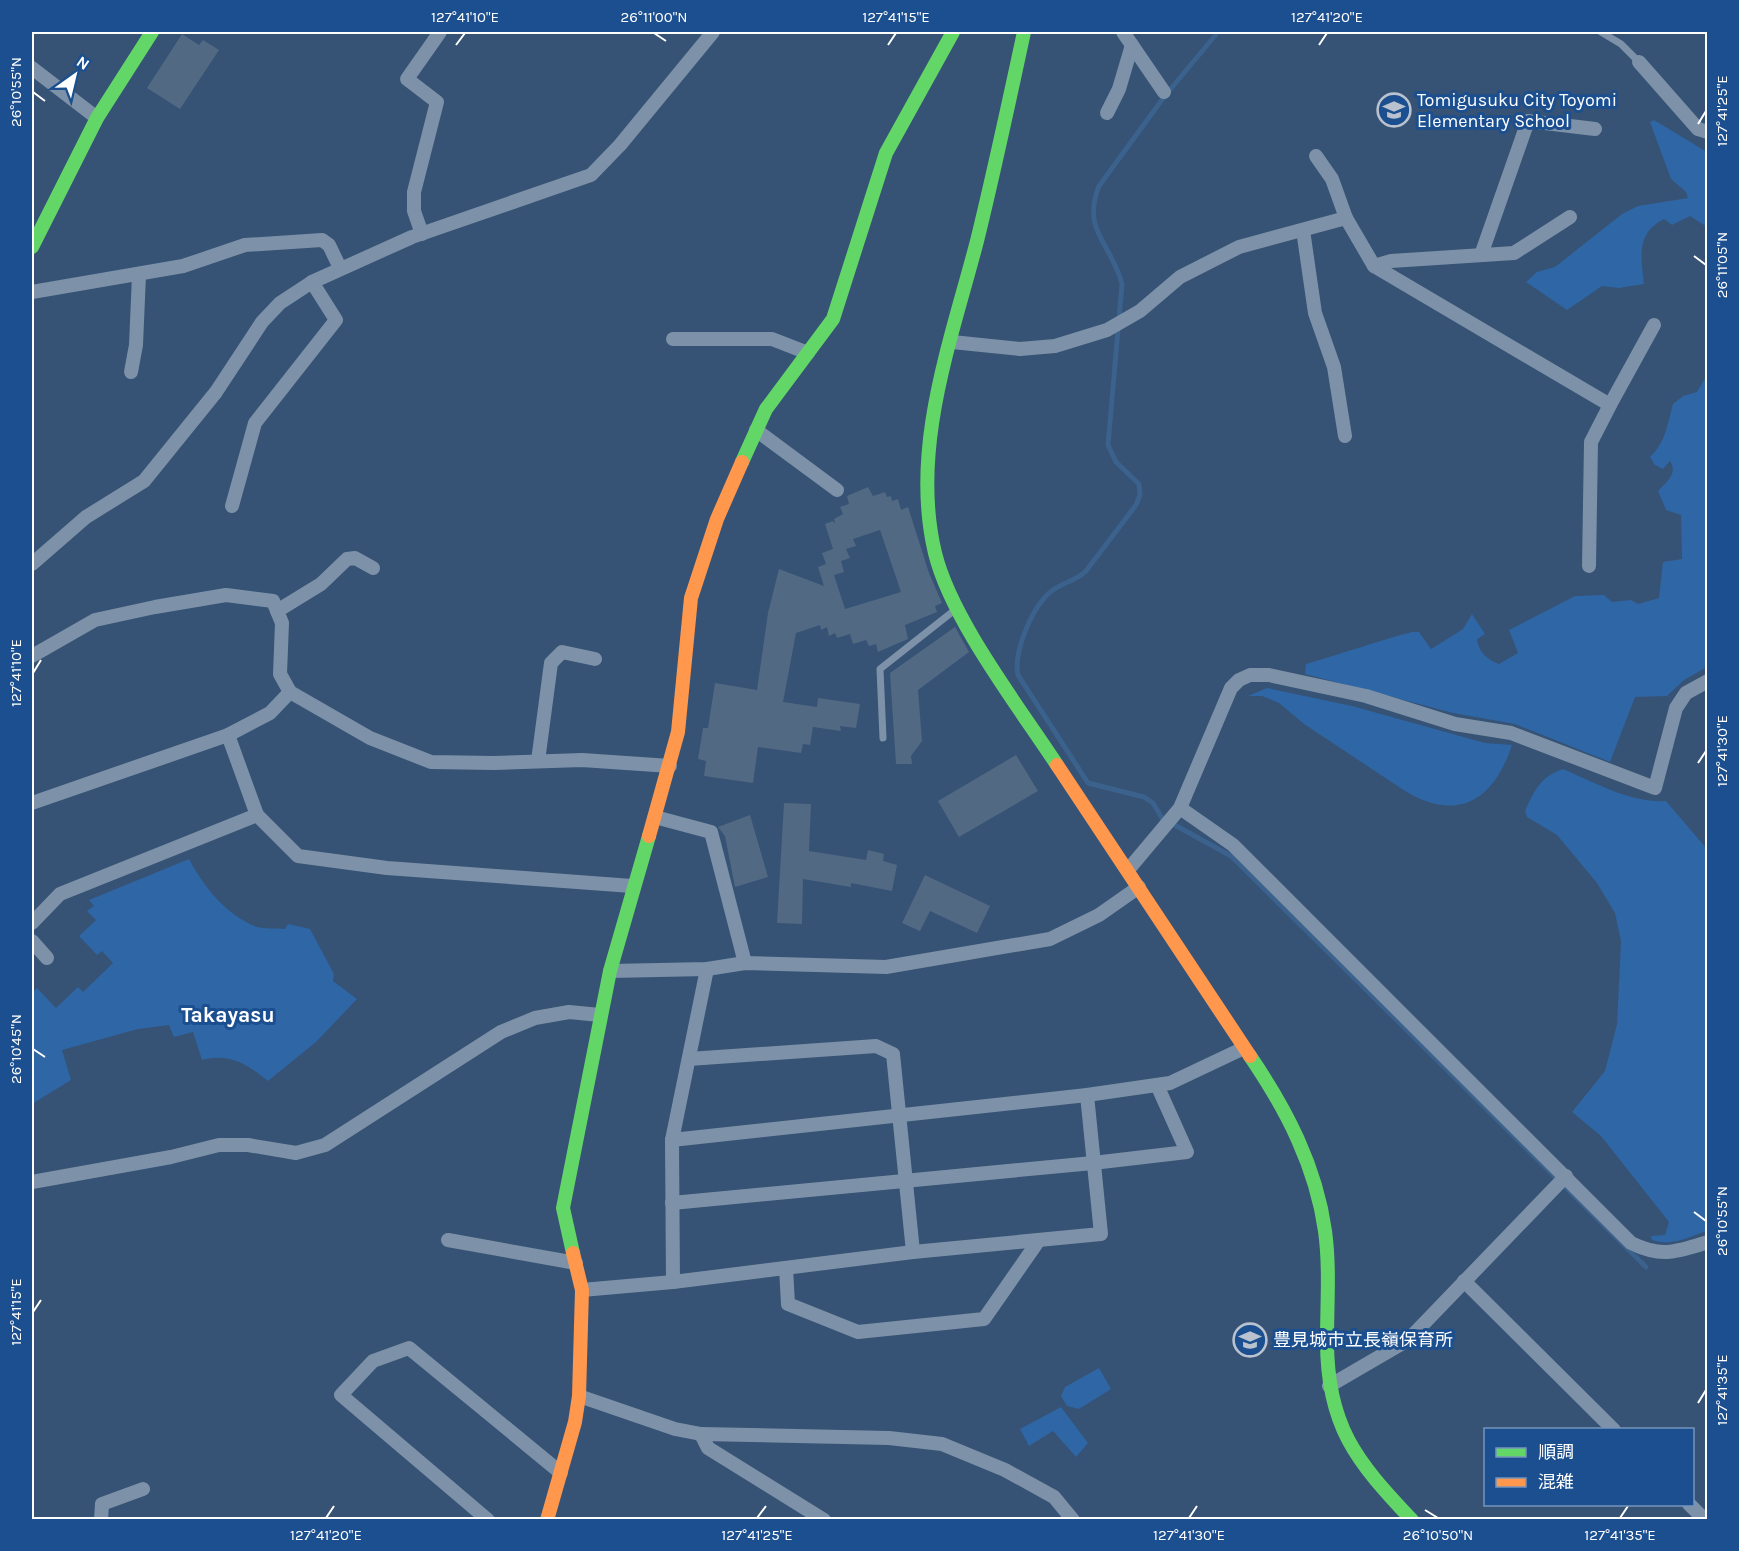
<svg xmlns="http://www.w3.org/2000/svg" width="1739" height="1551" font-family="Karla,'Noto Sans JP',sans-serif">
	<rect width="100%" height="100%" fill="#365274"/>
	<g fill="#2f66a5">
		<path d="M1654,120L1707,152V227L1690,216L1672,225L1664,219C1636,233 1641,257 1644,284L1619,288L1602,286L1567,310L1526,282L1537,272L1555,267L1622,214L1638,206L1688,198L1686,192L1671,179L1650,122Z"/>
		<path d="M1707,375V667L1684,680L1667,696L1635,697L1610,762L1515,724L1453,713L1305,674L1306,664C1342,654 1376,641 1412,632H1419L1431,649L1463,629L1472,614L1485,634L1477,639C1478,652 1488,660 1499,664L1518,653L1509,630L1575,596L1604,595L1612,602L1631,600L1638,604L1659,598L1663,562L1682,559L1681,515L1666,510L1658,491C1667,481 1678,474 1670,461L1663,469L1655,465L1650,457C1666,442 1667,425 1673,404L1683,396L1697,392Z"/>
		<path d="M1267,688L1352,706L1485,743L1512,745C1494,800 1458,823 1405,791L1304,724L1279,703L1262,696H1248Z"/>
		<path d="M1563,769C1596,783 1630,803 1666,801L1707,849V1231C1688,1237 1672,1247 1652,1240L1651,1236L1665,1235L1669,1222L1601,1136L1572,1112L1605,1071L1617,1024L1621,941L1615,913L1597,883L1557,835L1527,817L1525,811C1534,791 1541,776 1563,769Z"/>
		<path d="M189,859C204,887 226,915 257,927C265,929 276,928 285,929L288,924L310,929L334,974L333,981L357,999L316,1042L268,1081C247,1064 229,1053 202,1060L193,1032L174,1037L169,1025L138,1029L62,1050L71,1080L32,1104V993L37,988L56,1008L78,987L83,992L113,963L102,951L97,955L79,936L96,920L87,911L94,906L89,900Z"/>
		<polygon points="1099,1368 1111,1389 1079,1409 1067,1406 1061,1396 1065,1387"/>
		<polygon points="1061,1407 1088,1443 1076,1457 1053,1431 1029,1446 1020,1429"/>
	</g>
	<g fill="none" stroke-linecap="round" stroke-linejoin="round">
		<path stroke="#3b618d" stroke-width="5" d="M1218,32L1164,97L1099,186C1081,231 1112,244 1122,284L1108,445L1116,462L1139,484L1140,495L1136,505L1086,571C1076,581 1064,582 1053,590C1033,604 1013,652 1018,675L1088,783L1144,797L1153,803L1162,818L1231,856L1646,1267"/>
	</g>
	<g fill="#526984" fill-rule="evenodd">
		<polygon points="182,34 199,45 203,40 219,50 180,109 147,88"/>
		<path d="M868,487L873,496L885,492L887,497L891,496L892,501L898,499L901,510L908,507L929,573L942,603L935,606L937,612L905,625L908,639L878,652L876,644L869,646L866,640L853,644L850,634L837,638L835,633L829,636L827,627L821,630L820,625L796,633L783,702L817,707L818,698L860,704L856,728L840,726L841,731L813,727L810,745L803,744L801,753L758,747L753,783L704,776L706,761L698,759L703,728H708L715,683L757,690L768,613L779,569L824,586L818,567L826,564L822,553L833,549L825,524L833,521L835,524L834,519L843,514L840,507L849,504L847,496ZM880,530L901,592L845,609L834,575L844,572L841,561L850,558L846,549L856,546L853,539Z"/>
		<polygon points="955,627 969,652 918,690 922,741 911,756 912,764 896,764 890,673"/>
		<polygon points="1016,755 1038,791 959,837 938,801"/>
		<polygon points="784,803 811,804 809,851 866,860 868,850 884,854 883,861 897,865 892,891 851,883 851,887 803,879 802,924 777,923"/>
		<polygon points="750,815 768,877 735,887 725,836 718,827"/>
		<polygon points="925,875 990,906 977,933 930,911 920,931 902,923"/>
	</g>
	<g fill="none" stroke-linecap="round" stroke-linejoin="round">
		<g stroke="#7d92a8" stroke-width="7">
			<polyline points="1601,32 1621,44 1639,62"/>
			<polyline points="883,738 880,669 956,609"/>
		</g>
		<g stroke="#7d92a8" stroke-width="14">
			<polyline points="1123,32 1164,92"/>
			<polyline points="1639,62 1698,129 1708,132"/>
			<polyline points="32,68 97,118"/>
			<polyline points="1107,113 1119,89 1132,45"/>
			<polyline points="1316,156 1332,179 1346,218"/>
			<polyline points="1303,230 1315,313 1334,367 1345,436"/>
			<polyline points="422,234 414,211 414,192 437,102 407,79 440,32"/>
			<polyline points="1481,255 1528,121 1595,129"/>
			<polyline points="1374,266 1391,261 1514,253 1570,217"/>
			<polyline points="32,292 183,266 245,245 322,240 329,245 340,268"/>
			<polyline points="673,339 772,339 808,353"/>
			<polyline points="952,342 1020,349 1055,346 1107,330 1140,311 1180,277 1239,247 1346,218 1374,266 1610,405 1591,442 1589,566"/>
			<polyline points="131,372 136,345 139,275"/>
			<polyline points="1610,405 1654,325"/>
			<polyline points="756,430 837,490"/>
			<polyline points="232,506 255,423 336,320 312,282"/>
			<polyline points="32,564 86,517 144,481 216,392 262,322 280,303 312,282 412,237 591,175 620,145 713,32"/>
			<polyline points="277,611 321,584 347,559 355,558 373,568"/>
			<polyline points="32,656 95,620 155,607 226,595 273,601 282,623 280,674 290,692 370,738 431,762 494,763 582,760 670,766"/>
			<polyline points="228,735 270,713 290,692"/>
			<polyline points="538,761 551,663 562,652 595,659"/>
			<polyline points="32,803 228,735 257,815 60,894 32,923"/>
			<path d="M1180,808L1233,845L1631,1243C1662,1258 1676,1252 1708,1242"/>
			<polyline points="257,815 298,856 387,868 632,886"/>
			<polyline points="655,817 711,832 745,963"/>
			<polyline points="1128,870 1180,808 1231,688 1239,680 1250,675 1269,675 1366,696 1455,724 1511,733 1655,788 1676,708 1686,693 1708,681"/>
			<polyline points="32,941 47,958"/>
			<polyline points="610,971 707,969 745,963 886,967 1050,939 1099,915 1139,887"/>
			<polyline points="689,1059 876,1046 893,1054 913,1252"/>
			<polyline points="672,1140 1087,1095 1170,1083 1244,1048"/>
			<polyline points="32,1182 171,1157 219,1145 248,1145 296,1153 325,1145 501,1032 535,1018 569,1012 600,1015"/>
			<polyline points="672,1203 1093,1163 1187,1152 1157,1085"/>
			<polyline points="448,1240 576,1263"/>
			<polyline points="786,1268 788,1304 858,1332 984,1319 1039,1240"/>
			<polyline points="1464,1281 1614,1430"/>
			<polyline points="673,1282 672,1140 707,969"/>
			<polyline points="582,1290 673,1282 913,1252 1101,1234 1087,1095"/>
			<polyline points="1329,1386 1408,1340 1566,1176"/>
			<polyline points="579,1396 675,1429 701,1434 889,1438 942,1444 1005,1470 1054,1497 1073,1520"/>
			<polyline points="701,1434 708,1448 824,1520"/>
			<polyline points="1689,1504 1705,1520"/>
			<polyline points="101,1520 102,1504 143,1489"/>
			<polyline points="488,1520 341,1395 373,1361 409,1348 561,1473"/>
		</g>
		<g stroke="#63d668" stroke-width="14">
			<path d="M1024,32C1009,102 994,172 977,241C951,341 910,449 935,553C951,619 1019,707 1057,765"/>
			<polyline points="32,247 97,118 152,32"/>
			<polyline points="742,462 766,409 833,319 886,153 953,32"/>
			<path d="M1250,1056C1286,1109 1316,1166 1325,1231C1330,1267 1327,1304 1327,1341C1327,1426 1356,1461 1412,1520"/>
			<polyline points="573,1253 563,1208 610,971 649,836"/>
		</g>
		<g stroke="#ff974d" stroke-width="14">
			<polyline points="1057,765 1250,1056"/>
			<polyline points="649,836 678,732 691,598 717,519 742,462"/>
			<polyline points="547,1520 575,1422 579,1396 582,1290 573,1253"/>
		</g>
	</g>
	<path fill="none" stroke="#fff" stroke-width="2" d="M654,33L666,41M456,45L465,33M888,45L896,33M1319,45L1327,33M33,92L45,101M1698,124L1706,111M1694,256L1706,265M33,673L41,660M1698,763L1706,751M33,1049L45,1057M1694,1212L1706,1221M33,1312L41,1300M1698,1403L1706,1390M1425,1510L1438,1518M326,1518L334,1506M757,1518L766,1506M1189,1518L1197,1506M1620,1518L1628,1506"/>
	<defs>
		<symbol id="school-ring" viewBox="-11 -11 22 22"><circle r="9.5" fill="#1b4f8f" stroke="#b9c2ce" stroke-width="1.5"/><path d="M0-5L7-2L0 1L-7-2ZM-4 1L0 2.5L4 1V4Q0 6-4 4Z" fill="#b9c2ce"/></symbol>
	</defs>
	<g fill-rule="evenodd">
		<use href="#school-ring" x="1375" y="91" width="38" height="38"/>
		<use href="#school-ring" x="1231" y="1321" width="38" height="38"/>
	</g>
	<g text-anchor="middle" stroke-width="6" stroke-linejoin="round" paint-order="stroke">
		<g font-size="18" fill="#fff" stroke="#1b4f8f" text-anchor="start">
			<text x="1417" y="106">Tomigusuku City Toyomi<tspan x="1417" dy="21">Elementary School</tspan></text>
			<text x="1273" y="1346">豊見城市立長嶺保育所</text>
		</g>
		<g font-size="21" font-weight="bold" fill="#fff" stroke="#1b4f8f">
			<text x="228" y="1022">Takayasu</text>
		</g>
	</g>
	<rect width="1739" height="1551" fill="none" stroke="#1b4f8f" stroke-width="66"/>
	<rect x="1484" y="1428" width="210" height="78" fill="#1b4f8f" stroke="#7695bc" stroke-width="1.5"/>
	<rect x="1496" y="1448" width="30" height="9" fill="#63d668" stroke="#7695bc" stroke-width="1.5"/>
	<text x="1538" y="1458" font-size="18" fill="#ffffff">順調</text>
	<rect x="1496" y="1478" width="30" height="9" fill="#ff974d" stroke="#7695bc" stroke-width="1.5"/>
	<text x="1538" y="1488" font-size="18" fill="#ffffff">混雑</text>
	<g transform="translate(75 75) rotate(34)" stroke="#1b4f8f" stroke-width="4.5" paint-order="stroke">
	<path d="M0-4.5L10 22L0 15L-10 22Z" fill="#ffffff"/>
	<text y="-9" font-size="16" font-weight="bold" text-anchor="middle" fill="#ffffff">N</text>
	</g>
	<rect x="33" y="33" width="1673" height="1485" fill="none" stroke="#fff" stroke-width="2"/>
	<g font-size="15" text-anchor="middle" fill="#fff">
		<text x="465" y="22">127°41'10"E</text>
		<text x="654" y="22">26°11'00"N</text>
		<text x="896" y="22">127°41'15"E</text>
		<text x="1327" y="22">127°41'20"E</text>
		<text transform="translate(16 92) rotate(-90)" y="5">26°10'55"N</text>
		<text transform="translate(1722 111) rotate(-90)" y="5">127°41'25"E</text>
		<text transform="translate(1722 265) rotate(-90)" y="5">26°11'05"N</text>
		<text transform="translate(16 673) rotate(-90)" y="5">127°41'10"E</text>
		<text transform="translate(1722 751) rotate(-90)" y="5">127°41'30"E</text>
		<text transform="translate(16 1049) rotate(-90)" y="5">26°10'45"N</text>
		<text transform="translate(1722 1221) rotate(-90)" y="5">26°10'55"N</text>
		<text transform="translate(16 1312) rotate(-90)" y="5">127°41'15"E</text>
		<text transform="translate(1722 1390) rotate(-90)" y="5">127°41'35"E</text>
		<text x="326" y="1540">127°41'20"E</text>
		<text x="757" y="1540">127°41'25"E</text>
		<text x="1189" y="1540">127°41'30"E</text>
		<text x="1438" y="1540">26°10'50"N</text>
		<text x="1620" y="1540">127°41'35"E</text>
	</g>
</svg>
